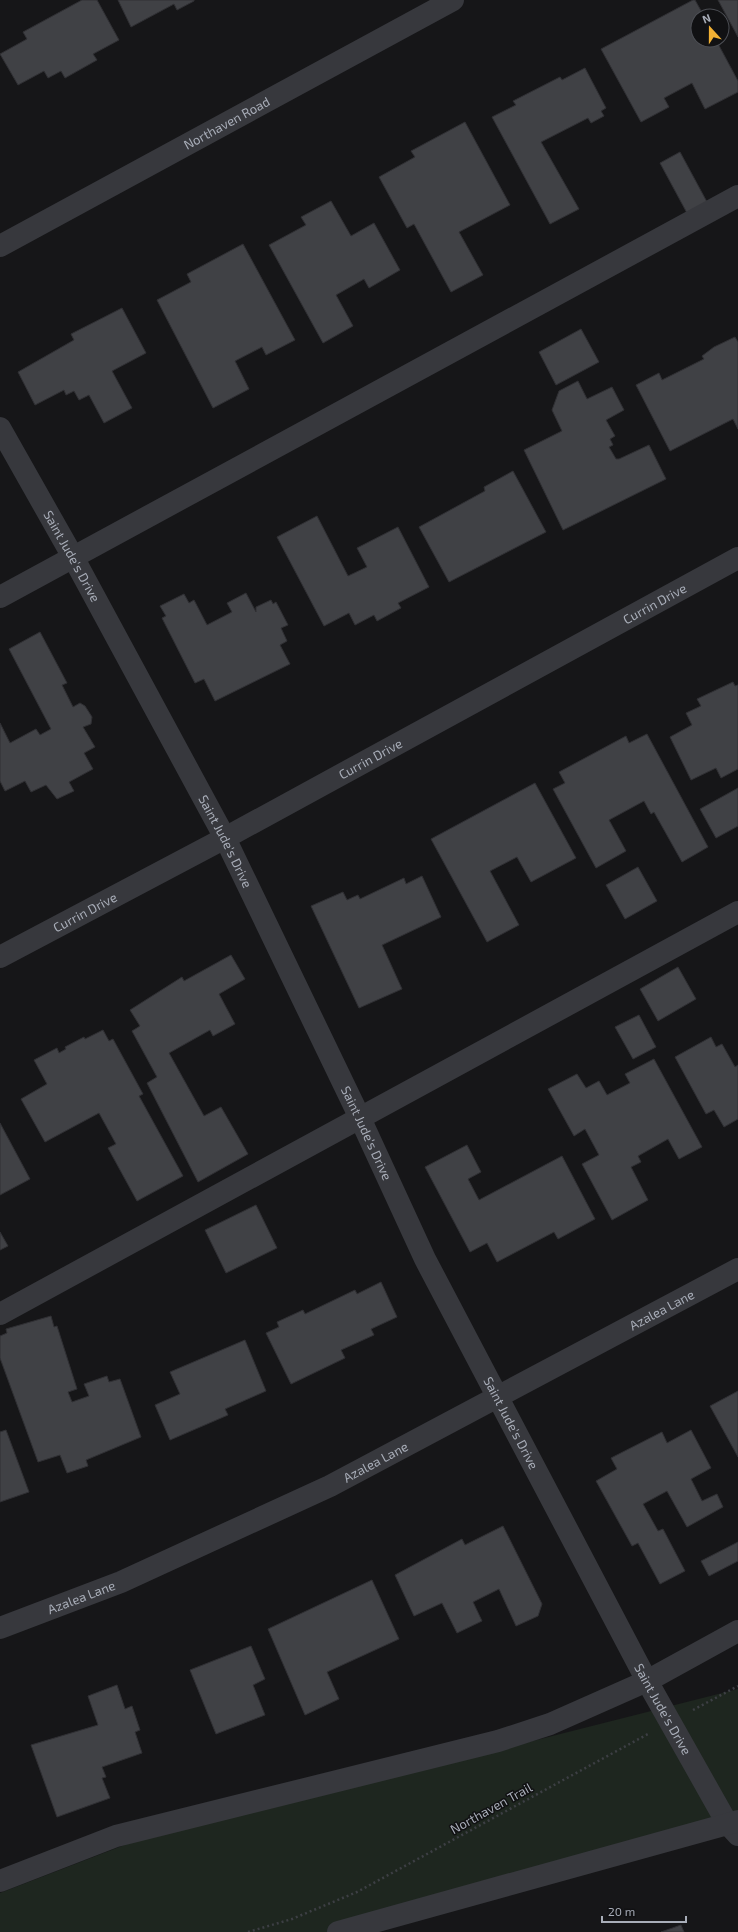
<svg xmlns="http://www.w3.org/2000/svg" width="738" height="1932" font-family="'Exo 2',sans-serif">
	<rect width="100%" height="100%" fill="#161618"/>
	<polygon fill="#1e261f" points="738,1689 738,1825 368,1932 0,1932 0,1893 127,1844"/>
	<g fill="#404145" stroke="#303034">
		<polygon points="82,0 97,0 119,40 93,54 97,60 65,78 61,71 48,78 44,71 18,85 0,54 27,39 23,32"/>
		<polygon points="118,0 194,0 194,1 177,10 174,4 131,27"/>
		<polygon points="693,0 695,0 704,16 698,16 698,40 716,40 738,81 738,92 705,109 692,83 664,98 669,107 641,122 601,49"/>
		<polygon points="718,0 738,0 738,37"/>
		<polygon points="585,68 606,108 601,111 604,116 591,123 588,118 541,142 579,209 550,224 492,117 516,105 513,101 560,77 562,80"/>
		<polygon points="465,122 510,205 459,232 483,275 451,292 414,224 407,228 379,177 415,157 411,151"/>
		<polygon points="680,152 707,202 687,213 660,163"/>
		<polygon points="331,201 351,236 374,223 400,270 369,288 364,279 336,295 353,326 323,343 269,245 306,225 301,217"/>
		<polygon points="243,244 295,340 266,355 262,347 235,361 249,389 213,408 157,300 191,282 187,274"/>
		<polygon points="122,308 146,353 112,371 132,408 104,423 89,395 79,400 74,391 66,395 64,390 35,405 18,372 74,340 71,334"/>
		<polygon points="581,329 599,362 556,385 539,352"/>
		<polygon points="735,337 738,342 738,429 733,419 670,451 636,385 659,373 662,380 704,359 702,356 714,347"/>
		<polygon points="578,381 587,399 612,387 624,410 606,420 615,436 610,439 613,445 609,447 616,459 619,459 649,445 666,479 563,530 524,450 562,431 552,410 559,391"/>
		<polygon points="513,471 546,532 449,582 419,527 485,491 484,487"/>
		<polygon points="317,516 348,576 367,567 357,548 398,527 429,587 398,603 401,608 377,621 374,615 355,625 349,613 324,626 277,537"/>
		<polygon points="246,593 256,612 256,607 271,600 273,604 276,602 288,625 281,628 287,641 280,645 290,664 215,701 204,679 195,683 162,618 166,616 160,606 184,594 189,603 194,600 207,625 232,612 227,603"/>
		<polygon points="40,632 67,683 62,685 73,707 80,703 85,706 92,717 91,724 83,727 95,747 84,753 93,769 69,782 74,791 57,799 46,785 31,792 25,781 5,791 0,781 0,723 10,743 36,729 40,735 51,729 9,649"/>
		<polygon points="733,682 735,686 738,685 738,769 721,778 716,768 691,780 670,737 692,725 686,713 701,706 697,699"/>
		<polygon points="647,734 708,847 682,862 654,812 651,814 644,801 609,820 626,851 596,868 553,789 565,783 559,772 626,736 629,743"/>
		<polygon points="535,783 576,858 531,882 517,857 490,871 519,925 487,942 431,839"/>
		<polygon points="738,788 738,826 716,838 700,809"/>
		<polygon points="638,867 657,901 625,919 606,885"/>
		<polygon points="422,876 441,917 382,945 402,989 359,1008 311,906 343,892 347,900 358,895 360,899 404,878 406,884"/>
		<polygon points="231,955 245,979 219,994 235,1024 213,1036 210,1030 169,1053 204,1116 221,1107 248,1154 198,1182 147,1083 157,1077 132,1031 140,1026 130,1010 182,977 184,981"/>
		<polygon points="678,967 696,999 658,1021 640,989"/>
		<polygon points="639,1015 656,1047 633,1059 615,1027"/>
		<polygon points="103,1030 109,1041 113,1039 143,1094 139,1096 183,1176 137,1201 108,1148 116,1144 99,1113 45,1142 21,1099 47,1084 34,1060 57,1048 59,1053 66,1049 65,1047 84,1037 85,1039"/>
		<polygon points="711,1037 716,1047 722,1044 735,1067 738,1065 738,1119 724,1127 714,1110 706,1114 675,1057"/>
		<polygon points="654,1059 702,1147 679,1159 668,1139 638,1156 641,1162 631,1167 648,1200 612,1220 582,1164 599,1155 585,1129 574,1136 548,1089 577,1074 586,1088 599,1081 607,1095 630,1083 625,1074"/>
		<polygon points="0,1123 30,1179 0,1195"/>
		<polygon points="467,1145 481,1172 468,1179 479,1200 562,1156 595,1219 558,1239 554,1232 497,1262 487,1243 470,1252 425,1167"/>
		<polygon points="256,1205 277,1248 226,1273 205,1230"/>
		<polygon points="0,1232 8,1246 0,1250"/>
		<polygon points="381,1282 397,1317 371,1329 374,1335 341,1350 345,1358 291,1384 266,1333 279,1327 277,1322 303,1310 305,1314 355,1290 357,1294"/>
		<polygon points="51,1316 54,1327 57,1326 77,1389 68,1392 72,1402 89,1396 84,1384 107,1376 109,1382 120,1379 141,1437 86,1460 88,1466 67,1473 60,1455 38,1462 0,1358 0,1336 7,1333 6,1329"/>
		<polygon points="245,1340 266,1391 225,1409 228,1415 170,1440 155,1405 180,1394 170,1372"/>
		<polygon points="738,1391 738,1457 710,1406"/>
		<polygon points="6,1430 29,1492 0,1502 0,1432"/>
		<polygon points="691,1430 711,1468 691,1479 702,1501 717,1494 723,1507 687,1527 667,1491 643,1504 658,1531 663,1529 685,1571 660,1584 638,1543 632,1546 596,1481 617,1469 611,1458 662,1432 667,1443"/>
		<polygon points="503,1526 542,1604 538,1616 516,1626 499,1589 473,1602 482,1621 457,1633 442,1603 414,1616 395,1575 462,1539 465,1545"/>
		<polygon points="738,1542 738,1561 709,1576 701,1561"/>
		<polygon points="372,1580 399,1639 327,1672 339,1699 305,1715 268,1629"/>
		<polygon points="251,1646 265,1679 253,1685 265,1715 216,1734 190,1670"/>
		<polygon points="117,1685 125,1709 132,1706 140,1730 135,1732 142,1753 102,1767 106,1777 102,1778 110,1798 57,1817 31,1745 98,1725 88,1696"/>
		<polygon points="681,1925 684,1932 661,1932"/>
	</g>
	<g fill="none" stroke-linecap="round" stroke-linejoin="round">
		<g stroke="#3d3f44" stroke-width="2.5" stroke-dasharray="2 3" stroke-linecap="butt">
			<polyline points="693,1710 738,1686"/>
			<polyline points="248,1932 292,1919 357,1892 648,1734"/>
		</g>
		<g stroke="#37383d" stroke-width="22">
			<path id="s1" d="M0,246L453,0"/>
			<path id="s2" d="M0,428L73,557L225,838L360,1118L425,1259L647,1681L727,1823L738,1835"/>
			<polyline points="0,597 738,196"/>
			<path id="s3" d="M0,957L225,838L738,558"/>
			<polyline points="0,1314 738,912"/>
			<path id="s4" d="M0,1628L121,1582L330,1486L738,1269"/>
			<polyline points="0,1881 116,1836 498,1741 550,1724 647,1681 738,1631"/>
			<polyline points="338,1932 738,1821"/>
		</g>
	</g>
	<g text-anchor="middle" stroke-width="3" stroke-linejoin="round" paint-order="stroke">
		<g font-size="13" fill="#a8adb8" stroke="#111113">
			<text dy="5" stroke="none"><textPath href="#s1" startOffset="258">Northaven Road</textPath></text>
			<text dy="5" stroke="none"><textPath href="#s2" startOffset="147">Saint Jude's Drive</textPath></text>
			<text dy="5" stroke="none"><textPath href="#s3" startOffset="744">Currin Drive</textPath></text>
			<text dy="5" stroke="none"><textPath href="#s3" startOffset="420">Currin Drive</textPath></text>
			<text dy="5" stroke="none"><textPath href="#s2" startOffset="471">Saint Jude's Drive</textPath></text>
			<text dy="5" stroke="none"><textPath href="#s3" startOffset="96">Currin Drive</textPath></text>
			<text dy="5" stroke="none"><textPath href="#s2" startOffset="795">Saint Jude's Drive</textPath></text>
			<text dy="5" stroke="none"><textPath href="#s4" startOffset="735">Azalea Lane</textPath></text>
			<text dy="5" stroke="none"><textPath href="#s2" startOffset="1119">Saint Jude's Drive</textPath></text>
			<text dy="5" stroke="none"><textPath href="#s4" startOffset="411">Azalea Lane</textPath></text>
			<text dy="5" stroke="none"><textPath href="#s4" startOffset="87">Azalea Lane</textPath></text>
			<text dy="5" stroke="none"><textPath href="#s2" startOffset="1443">Saint Jude's Drive</textPath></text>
			<text transform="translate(491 1808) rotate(-29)" y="5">Northaven Trail</text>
		</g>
	</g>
	<g transform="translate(710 28) rotate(339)"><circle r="19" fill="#111113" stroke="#4d4f55"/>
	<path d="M0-3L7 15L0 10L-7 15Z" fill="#f2b134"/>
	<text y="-6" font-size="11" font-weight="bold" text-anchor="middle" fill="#a8adb8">N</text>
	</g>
	<path d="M602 1916v6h84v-6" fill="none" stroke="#a8adb8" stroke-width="2"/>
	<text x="608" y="1916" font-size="12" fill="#a8adb8" stroke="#111113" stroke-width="3" paint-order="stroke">20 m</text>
</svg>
